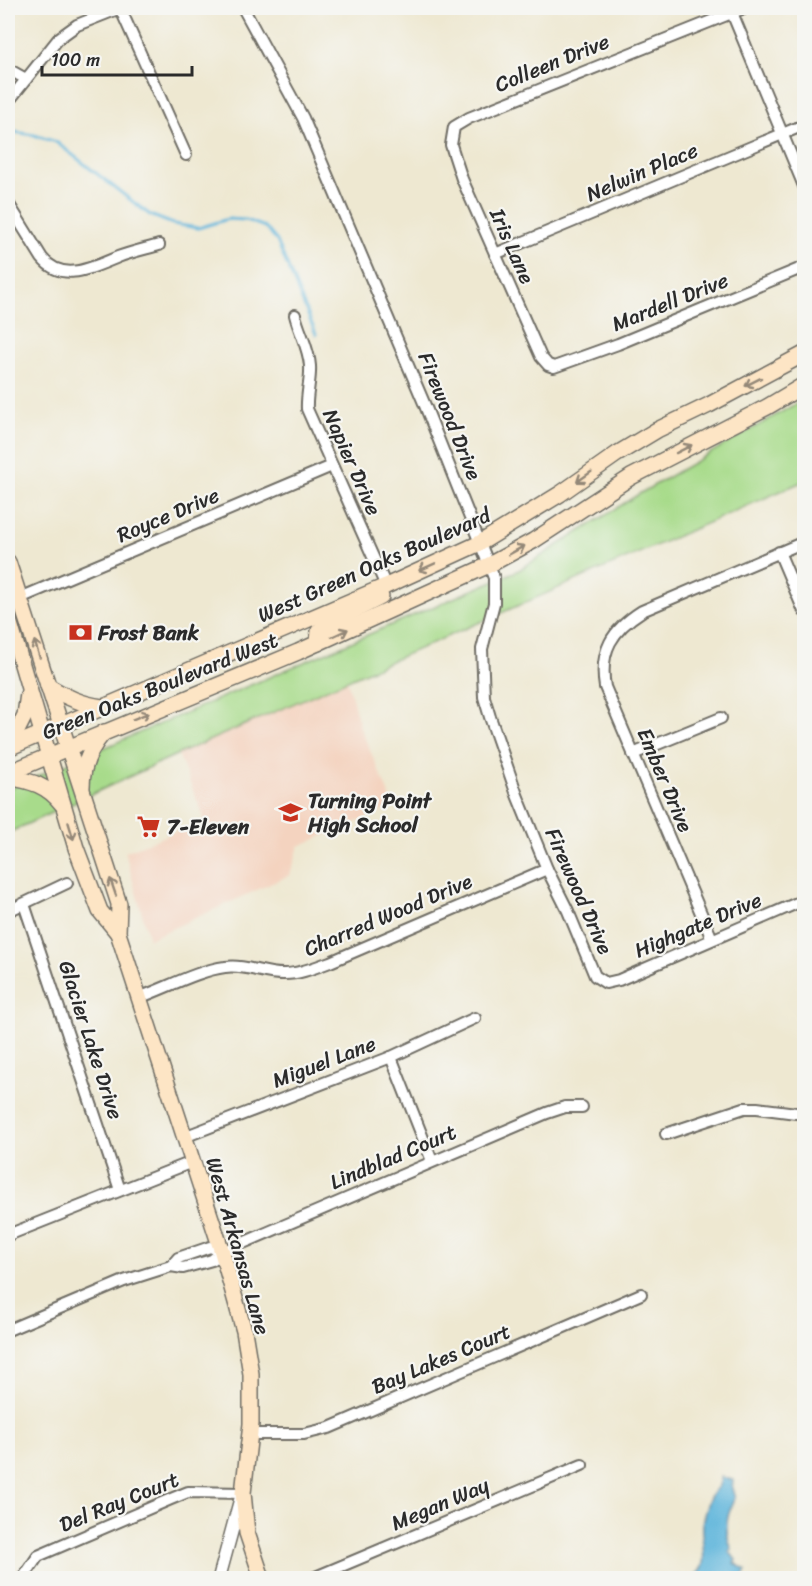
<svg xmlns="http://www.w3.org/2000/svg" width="812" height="1586" font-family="Sriracha,sans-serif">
	<rect width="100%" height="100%" fill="#f6f6f2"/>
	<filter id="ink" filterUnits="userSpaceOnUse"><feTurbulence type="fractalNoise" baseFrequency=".0167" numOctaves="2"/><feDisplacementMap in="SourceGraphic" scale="12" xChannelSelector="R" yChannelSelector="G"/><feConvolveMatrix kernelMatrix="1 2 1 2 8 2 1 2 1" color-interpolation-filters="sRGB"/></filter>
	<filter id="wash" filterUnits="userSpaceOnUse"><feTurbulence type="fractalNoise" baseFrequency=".008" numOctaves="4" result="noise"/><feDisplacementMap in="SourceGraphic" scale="24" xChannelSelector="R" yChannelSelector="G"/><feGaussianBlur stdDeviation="1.35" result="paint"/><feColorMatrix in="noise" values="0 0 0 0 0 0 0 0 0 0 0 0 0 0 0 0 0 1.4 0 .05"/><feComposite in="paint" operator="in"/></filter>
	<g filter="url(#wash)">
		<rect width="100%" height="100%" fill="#eee8d1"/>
		<polygon fill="#f4d3bf" points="347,680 360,727 394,806 299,846 290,875 149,939 125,852 205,820 178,754"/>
		<polygon fill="#a8db8b" stroke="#6a835b" stroke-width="1.5" points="804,399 804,481 178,754 8,833 8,789 519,570 639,494"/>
		<path fill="#5fb5db" stroke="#457083" stroke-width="1.5" d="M721,1477L733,1480L732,1489L735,1497C727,1514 723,1530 732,1549L729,1551L736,1560L734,1563L746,1570L743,1576L745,1578H689C713,1571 700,1542 702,1524C704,1515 706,1505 710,1497C715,1489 721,1487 721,1477Z"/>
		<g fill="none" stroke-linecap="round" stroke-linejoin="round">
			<polyline stroke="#5fb5db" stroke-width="3" points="8,131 34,135 56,142 150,215 173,224 198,228 228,219 246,220 265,227 277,241 316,334"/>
		</g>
	</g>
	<g filter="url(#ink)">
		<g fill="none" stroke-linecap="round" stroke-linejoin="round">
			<defs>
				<g id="minor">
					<polyline points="120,8 186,155"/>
					<polyline points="243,8 303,118 424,403 494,578 494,603 482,649 484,697 490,717 517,795 547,869 568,911 595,976 606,983 619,980 804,900"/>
					<polyline points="730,8 804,186"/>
					<polyline points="744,8 469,118 454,127 451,145 462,179 541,357 548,365 554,367 618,344 804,267"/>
					<polyline points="8,69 26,79"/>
					<polyline points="8,102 59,38 77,25 120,8"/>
					<path d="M8,203L42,258C63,284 93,267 118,257C131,252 145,249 159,245"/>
					<polyline points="495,254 804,125"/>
					<path d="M295,315C299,332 309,348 310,366C311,380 306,395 307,409L386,586"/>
					<polyline points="779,552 804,611"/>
					<polyline points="20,598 332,466"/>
					<polyline points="633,754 721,718"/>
					<polyline points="24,904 120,1190"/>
					<polyline points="8,911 67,883"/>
					<path d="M712,939L605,687C599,651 612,630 642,611L804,542"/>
					<path d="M138,998C164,989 199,970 225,967C246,964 265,975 285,974C300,974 316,967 330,962L547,869"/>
					<polyline points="391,1057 432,1161"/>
					<polyline points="666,1134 744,1108 757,1108 804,1114"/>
					<polyline points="184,1137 391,1057 475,1018"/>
					<polyline points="8,1235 192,1162"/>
					<polyline points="171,1266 178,1258 210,1247 222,1252"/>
					<polyline points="8,1330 124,1281 171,1266 183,1268 212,1260 222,1252 547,1113 565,1107 582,1107"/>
					<polyline points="250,1434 304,1434 329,1428 641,1294"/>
					<polyline points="23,1578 38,1556 171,1499 188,1492 243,1493"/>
					<polyline points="313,1578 582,1465"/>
				</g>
				<polyline id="tertiary" points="219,1578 241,1497"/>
				<g id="secondary">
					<polyline points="8,562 119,904 118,933 222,1252 244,1331 251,1374 251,1424 243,1493 247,1533 262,1578"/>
					<polyline points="8,617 76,848 100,911 118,933"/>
					<polyline points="318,643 319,631 326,625 381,597"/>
					<path d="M48,686C66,697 81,704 102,707"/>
					<polyline points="9,747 25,715 28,694"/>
					<polyline points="8,748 386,586 480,543 560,494 617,454 657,430 709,405 804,354"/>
					<polyline points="8,773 298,652 489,565 533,541 631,477 767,407 804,385"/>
					<path d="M8,777C31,781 47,785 62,804"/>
					<path d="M82,787C82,766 90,748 104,732"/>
				</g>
			</defs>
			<use href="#minor" stroke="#6f6d65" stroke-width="14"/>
			<use href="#tertiary" stroke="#6f6d65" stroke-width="15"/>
			<use href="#secondary" stroke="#6f6d65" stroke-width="18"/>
			<use href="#minor" stroke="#fff" stroke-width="10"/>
			<use href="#tertiary" stroke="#fff" stroke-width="12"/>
			<use href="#secondary" stroke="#fde5c5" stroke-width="15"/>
		</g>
		<defs><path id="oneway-shaft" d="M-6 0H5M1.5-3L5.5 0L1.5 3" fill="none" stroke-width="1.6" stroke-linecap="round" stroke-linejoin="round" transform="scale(1.5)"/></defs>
		<g stroke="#948878">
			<use href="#oneway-shaft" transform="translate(753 382) rotate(153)"/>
			<use href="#oneway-shaft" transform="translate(684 449) rotate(-27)"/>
			<use href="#oneway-shaft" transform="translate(584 477) rotate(145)"/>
			<use href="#oneway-shaft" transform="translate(517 550) rotate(-29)"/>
			<use href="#oneway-shaft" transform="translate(427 567) rotate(156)"/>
			<use href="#oneway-shaft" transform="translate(340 633) rotate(-25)"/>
			<use href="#oneway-shaft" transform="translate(37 649) rotate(-108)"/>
			<use href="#oneway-shaft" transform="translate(141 716) rotate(-22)"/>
			<use href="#oneway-shaft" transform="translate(71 831) rotate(73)"/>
			<use href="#oneway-shaft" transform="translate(113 887) rotate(-109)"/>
		</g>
	</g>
	<defs>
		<symbol id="bank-bare" viewBox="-9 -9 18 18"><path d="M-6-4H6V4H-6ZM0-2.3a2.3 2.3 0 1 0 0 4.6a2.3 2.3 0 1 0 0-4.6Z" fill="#c8321e" stroke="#f6f6f2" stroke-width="2.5" paint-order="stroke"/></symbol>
		<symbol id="school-bare" viewBox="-9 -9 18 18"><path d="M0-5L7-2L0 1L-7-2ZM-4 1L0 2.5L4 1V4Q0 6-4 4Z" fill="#c8321e" stroke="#f6f6f2" stroke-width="2.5" paint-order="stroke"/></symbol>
		<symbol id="supermarket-bare" viewBox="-9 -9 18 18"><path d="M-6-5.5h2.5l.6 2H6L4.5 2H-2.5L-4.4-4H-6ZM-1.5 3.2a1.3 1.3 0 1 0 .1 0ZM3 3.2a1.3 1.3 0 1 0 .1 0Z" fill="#c8321e" stroke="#f6f6f2" stroke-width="2.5" paint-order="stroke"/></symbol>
	</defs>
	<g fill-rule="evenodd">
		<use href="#bank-bare" x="64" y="616" width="33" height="33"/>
		<use href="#school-bare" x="274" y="796" width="33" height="33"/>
		<use href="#supermarket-bare" x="132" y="810" width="33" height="33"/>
	</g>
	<g text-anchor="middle" stroke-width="4.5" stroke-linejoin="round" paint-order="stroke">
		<g font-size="21" fill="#2b2b2b" stroke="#f6f6f2">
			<text transform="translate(552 63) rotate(-22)" y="7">Colleen Drive</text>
			<text transform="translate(642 172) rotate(-23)" y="7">Nelwin Place</text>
			<text transform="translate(512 246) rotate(66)" y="7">Iris Lane</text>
			<text transform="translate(670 302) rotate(-22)" y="7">Mardell Drive</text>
			<text transform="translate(450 416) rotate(68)" y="7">Firewood Drive</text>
			<text transform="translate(352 462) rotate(66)" y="7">Napier Drive</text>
			<text transform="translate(168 515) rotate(-23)" y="7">Royce Drive</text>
			<text transform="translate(374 565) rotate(-24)" y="7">West Green Oaks Boulevard</text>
			<text transform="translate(160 686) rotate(-22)" y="7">Green Oaks Boulevard West</text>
			<text transform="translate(665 780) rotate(67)" y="7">Ember Drive</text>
			<text transform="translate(579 891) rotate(66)" y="7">Firewood Drive</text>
			<text transform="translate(388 915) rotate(-23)" y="7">Charred Wood Drive</text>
			<text transform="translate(698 925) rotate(-23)" y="7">Highgate Drive</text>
			<text transform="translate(91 1040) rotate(72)" y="7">Glacier Lake Drive</text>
			<text transform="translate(324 1062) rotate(-21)" y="7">Miguel Lane</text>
			<text transform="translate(393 1157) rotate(-23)" y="7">Lindblad Court</text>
			<text transform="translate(238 1246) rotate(74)" y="7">West Arkansas Lane</text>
			<text transform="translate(441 1359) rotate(-23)" y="7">Bay Lakes Court</text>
			<text transform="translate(119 1502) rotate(-22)" y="7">Del Ray Court</text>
			<text transform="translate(440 1504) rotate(-23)" y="7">Megan Way</text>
		</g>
		<g font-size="21" font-weight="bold" fill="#2b2b2b" stroke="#f6f6f2" text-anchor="start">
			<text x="98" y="640">Frost Bank</text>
			<text x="308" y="808">Turning Point<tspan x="308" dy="24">High School</tspan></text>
			<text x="167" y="834">7-Eleven</text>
		</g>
	</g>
	<rect width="812" height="1586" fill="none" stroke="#f6f6f2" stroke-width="30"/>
	<path d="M42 66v9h150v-9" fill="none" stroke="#2b2b2b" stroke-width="3"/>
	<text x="51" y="66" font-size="18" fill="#2b2b2b" stroke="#f6f6f2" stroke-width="4.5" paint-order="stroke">100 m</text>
</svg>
